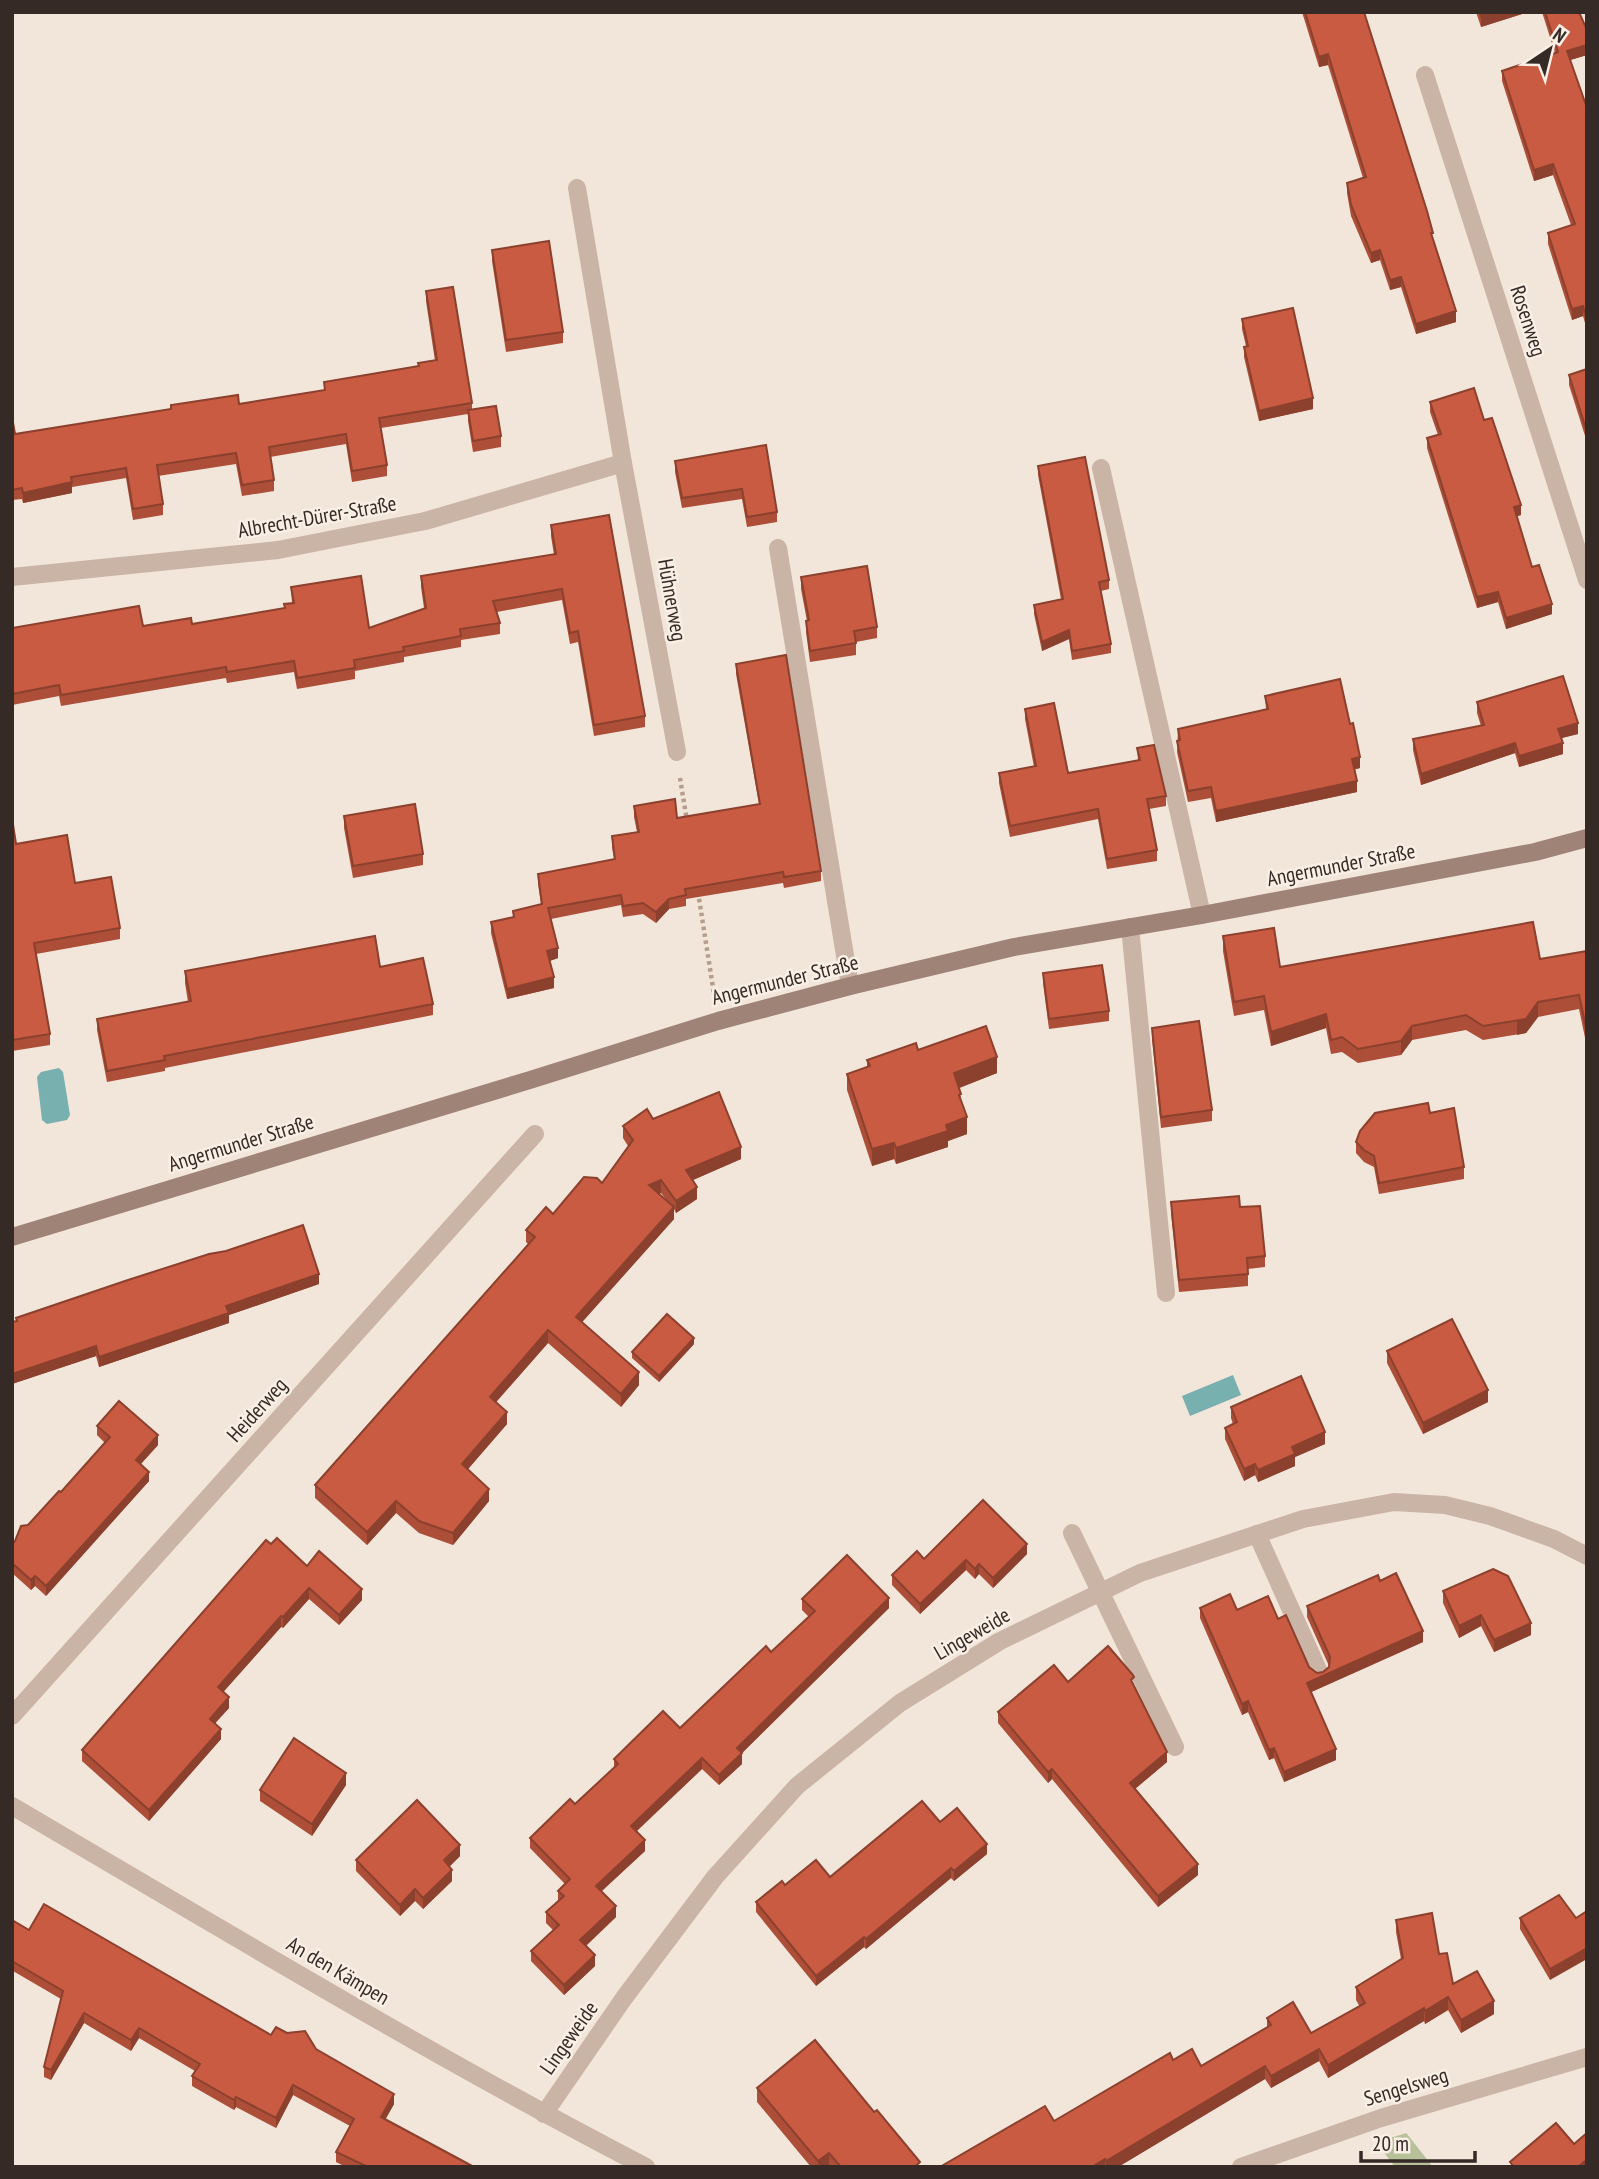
<svg xmlns="http://www.w3.org/2000/svg" width="1599" height="2179" font-family="'PT Sans Narrow',sans-serif">
	<rect width="100%" height="100%" fill="#f2e5d9"/>
	<polygon fill="#b6c199" points="1407,2133 1407,2134 1433,2167 1395,2167 1376,2142"/>
	<g fill="#78afaf">
		<polygon points="59,1068 63,1072 70,1115 67,1120 47,1124 42,1120 37,1077 41,1072"/>
		<polygon points="1233,1375 1241,1395 1190,1416 1182,1396"/>
	</g>
	<g fill="none" stroke-linecap="round" stroke-linejoin="round">
		<g stroke="#b69e8f" stroke-width="4.5" stroke-dasharray="3.5 3.5" stroke-linecap="butt">
			<polyline points="680,778 687,821"/>
			<polyline points="698,892 714,994"/>
		</g>
		<g stroke="#cab4a5" stroke-width="18">
			<polyline points="1101,468 1202,915"/>
			<polyline points="778,548 850,986"/>
			<polyline points="1130,927 1166,1293"/>
			<polyline points="1072,1533 1175,1747"/>
			<polyline points="1257,1534 1319,1672"/>
		</g>
		<g stroke="#cab4a5" stroke-width="18">
			<polyline points="1425,75 1587,580"/>
			<polyline points="577,188 623,463 677,752"/>
			<polyline points="12,577 278,550 425,521 623,463"/>
			<polyline points="12,1716 535,1134"/>
			<path d="M12,1806C222,1929 430,2055 646,2167"/>
			<polyline points="544,2114 624,1998 715,1877 797,1786 900,1703 1000,1641 1140,1573 1303,1519 1394,1502 1445,1505 1490,1516 1554,1539 1587,1556"/>
			<polyline points="1241,2167 1381,2118 1587,2057"/>
		</g>
		<polyline stroke="#9e8376" stroke-width="18" points="12,1237 530,1080 718,1021 850,986 1014,947 1202,915 1535,852 1587,838"/>
	</g>
	<g fill="#ac4e38" fill-rule="evenodd">
		<polygon points="1302,12 1364,12 1433,239 1456,322 1416,334 1401,287 1390,290 1380,260 1371,263 1351,216 1347,193 1347,183 1363,178 1328,65 1319,67"/>
		<polygon points="1476,12 1528,12 1481,27"/>
		<polygon points="1542,12 1579,12 1587,55 1570,60 1587,108 1587,330 1583,316 1572,320 1548,244 1548,233 1571,225 1553,175 1534,181 1502,81 1502,71 1555,53"/>
		<polygon points="492,250 563,332 563,343 506,352 492,261"/>
		<polygon points="426,291 472,403 472,410 501,436 501,447 473,452 468,421 468,414 381,428 387,465 387,476 352,482 346,444 270,457 274,480 274,491 242,496 236,464 158,476 163,504 163,515 133,520 126,478 72,487 72,493 23,503 22,499 12,500 12,417 15,434 239,404 324,390 324,382 418,366 435,361 426,301"/>
		<polygon points="1242,319 1313,409 1259,421 1244,357 1244,347 1246,346 1242,329"/>
		<polygon points="1587,369 1587,442 1569,385 1569,375"/>
		<polygon points="1430,402 1484,420 1521,515 1517,516 1532,567 1552,614 1506,629 1498,602 1477,608 1427,448 1427,438 1438,435 1430,412"/>
		<polygon points="766,445 777,512 777,522 747,527 742,499 682,508 675,472 675,461"/>
		<polygon points="1038,466 1109,580 1109,589 1101,591 1111,644 1111,653 1072,660 1069,639 1042,651 1034,614 1034,605 1061,599 1038,475"/>
		<polygon points="551,525 645,716 645,727 594,736 578,642 570,644 562,600 497,612 500,623 500,634 461,640 461,647 404,657 404,662 355,671 355,679 297,689 294,672 227,683 226,678 61,706 59,696 12,705 12,628 143,626 192,624 284,608 284,604 292,603 291,587 369,628 424,608 421,587 421,576 554,555 551,536"/>
		<polygon points="801,577 877,627 877,638 856,642 856,655 810,662 806,632 806,621 807,621 801,589"/>
		<polygon points="736,664 821,871 821,881 784,888 783,883 686,899 686,906 669,909 656,923 643,914 623,917 621,905 551,919 558,958 549,961 554,988 507,999 491,933 491,922 513,917 513,911 541,904 538,884 538,874 614,859 612,847 612,836 637,832 634,817 634,806 677,818 759,804 736,674"/>
		<polygon points="1265,696 1360,768 1355,769 1357,792 1216,822 1211,798 1188,802 1177,752 1178,729 1266,709"/>
		<polygon points="1477,702 1578,734 1561,738 1563,754 1519,767 1515,753 1421,785 1413,750 1413,739 1481,726 1477,713"/>
		<polygon points="1025,709 1068,773 1138,760 1137,748 1166,796 1166,806 1149,809 1157,850 1157,861 1107,869 1098,819 1010,837 999,783 999,773 1034,767 1025,719"/>
		<polygon points="344,816 423,854 423,865 353,878 344,828"/>
		<polygon points="12,818 16,844 75,883 120,928 120,939 36,954 50,1034 50,1045 12,1051"/>
		<polygon points="1223,936 1280,967 1540,959 1587,951 1587,1047 1579,1009 1538,1017 1526,1033 1483,1040 1466,1030 1412,1040 1401,1055 1358,1063 1342,1052 1331,1054 1326,1028 1271,1046 1264,1010 1234,1016 1223,951"/>
		<polygon points="380,967 433,1004 433,1015 165,1068 165,1071 107,1082 97,1030 97,1019 188,1002 185,983 185,971"/>
		<polygon points="1043,973 1109,1011 1109,1021 1049,1029 1043,983"/>
		<polygon points="1152,1028 1212,1110 1212,1121 1161,1128 1152,1039"/>
		<polygon points="918,1050 997,1073 959,1088 967,1134 948,1141 948,1147 896,1164 894,1159 872,1166 847,1090 847,1074 867,1067 867,1060"/>
		<polygon points="1430,1113 1464,1167 1464,1179 1379,1194 1374,1167 1364,1162 1356,1153 1356,1142"/>
		<path d="M653,1119L741,1159L693,1180L697,1199L676,1213L674,1209V1219L582,1322L639,1385L621,1407L548,1343L496,1402L507,1424L468,1469L489,1501L453,1545L419,1533L396,1513L367,1545L315,1498V1485L528,1244L526,1242V1230L602,1183L628,1146L623,1138V1126ZM661,1193L668,1202L658,1194Z"/>
		<polygon points="1171,1202 1240,1207 1265,1256 1265,1267 1248,1269 1248,1286 1179,1292 1171,1213"/>
		<polygon points="319,1284 229,1315 229,1323 99,1367 96,1356 12,1384 12,1322"/>
		<polygon points="694,1344 659,1382 632,1358 632,1352"/>
		<polygon points="1387,1351 1488,1402 1423,1434 1387,1363"/>
		<polygon points="1231,1407 1325,1444 1295,1457 1295,1466 1258,1482 1255,1475 1244,1481 1225,1439 1225,1428 1233,1424 1231,1418"/>
		<polygon points="97,1426 158,1445 141,1464 149,1481 46,1596 35,1586 31,1590 12,1573 12,1544 28,1525 61,1492 105,1443 97,1435"/>
		<polygon points="271,1544 362,1600 339,1625 309,1599 283,1628 281,1627 223,1692 229,1708 215,1723 221,1739 149,1821 82,1761 82,1750"/>
		<polygon points="1027,1554 993,1588 979,1574 975,1579 966,1570 920,1614 892,1585 892,1575 924,1559"/>
		<polygon points="1380,1581 1423,1642 1311,1692 1336,1760 1284,1782 1274,1758 1269,1760 1248,1712 1242,1715 1200,1618 1200,1608 1237,1610 1278,1619 1309,1667 1317,1673 1323,1672 1329,1667 1329,1666 1307,1617 1307,1606"/>
		<polygon points="1443,1591 1531,1635 1494,1652 1481,1626 1459,1638 1443,1603"/>
		<polygon points="802,1599 889,1608 742,1753 742,1764 719,1785 702,1769 637,1831 645,1851 602,1891 616,1917 586,1946 595,1966 564,1995 531,1961 531,1951 553,1930 546,1923 546,1912 558,1901 558,1891 565,1884 530,1848 530,1838 575,1804 614,1768 614,1759 680,1728 771,1652 809,1617 802,1610"/>
		<polygon points="1068,1682 1134,1686 1167,1762 1135,1789 1198,1875 1158,1907 1052,1779 1048,1783 998,1723 998,1712"/>
		<polygon points="346,1785 312,1836 260,1801 260,1790"/>
		<polygon points="940,1822 987,1854 954,1881 951,1878 866,1949 864,1947 816,1986 756,1912 756,1902 785,1885 830,1877"/>
		<polygon points="460,1856 449,1867 452,1881 423,1909 415,1901 400,1916 356,1871 356,1860"/>
		<polygon points="1520,1918 1576,1918 1550,1980 1520,1929"/>
		<polygon points="12,1920 29,1930 271,2035 316,2049 394,2104 385,2120 474,2167 346,2167 336,2162 336,2152 350,2126 293,2095 276,2128 236,2107 234,2110 192,2086 192,2076 195,2071 139,2038 131,2051 84,2023 51,2080 44,2077 44,2067 61,1999 13,1971"/>
		<polygon points="1396,1920 1439,1954 1453,1984 1494,2014 1461,2033 1448,2010 1425,2024 1424,2021 1328,2078 1319,2061 1271,2088 1265,2079 1118,2167 940,2167 1054,2121 1173,2060 1201,2066 1267,2027 1267,2018 1311,2033 1360,2007 1356,2000 1356,1987 1401,1959 1396,1932"/>
		<polygon points="757,2088 874,2112 920,2167 811,2167 757,2102"/>
	</g>
	<g fill="#8c402e">
		<polygon points="1492,12 1528,12 1481,27 1481,16"/>
		<polygon points="1587,45 1587,55 1567,61 1567,51"/>
		<polygon points="1328,54 1328,65 1319,67 1319,57"/>
		<polygon points="1553,164 1553,175 1534,181 1534,170"/>
		<polygon points="1380,250 1380,260 1371,263 1371,253"/>
		<polygon points="1401,277 1401,287 1390,290 1390,280"/>
		<polygon points="1583,306 1583,316 1572,320 1572,309"/>
		<polygon points="1456,311 1456,322 1416,334 1416,324"/>
		<polygon points="1313,398 1313,409 1259,421 1259,411"/>
		<polygon points="72,482 72,493 23,503 23,493"/>
		<polygon points="1521,505 1521,515 1514,517 1514,507"/>
		<polygon points="1498,592 1498,602 1477,608 1477,597"/>
		<polygon points="1552,604 1552,614 1506,629 1506,618"/>
		<polygon points="1069,630 1069,639 1042,651 1042,642"/>
		<polygon points="1578,723 1578,734 1558,739 1558,729"/>
		<polygon points="1515,743 1515,753 1421,785 1421,774"/>
		<polygon points="1563,743 1563,754 1519,767 1519,756"/>
		<polygon points="1360,757 1360,768 1352,770 1352,759"/>
		<polygon points="1357,781 1357,792 1216,822 1216,811"/>
		<polygon points="669,899 669,909 656,923 656,912"/>
		<polygon points="558,948 558,958 547,962 547,951"/>
		<polygon points="554,977 554,988 507,999 507,989"/>
		<polygon points="1538,1002 1538,1017 1526,1033 1517,1035 1517,1021"/>
		<polygon points="1326,1014 1326,1028 1271,1046 1271,1032"/>
		<polygon points="1412,1026 1412,1040 1401,1055 1401,1041"/>
		<polygon points="997,1057 997,1073 954,1090 954,1073"/>
		<polygon points="967,1117 967,1134 948,1141 948,1147 896,1164 896,1148 946,1125"/>
		<polygon points="894,1143 894,1159 872,1166 872,1149"/>
		<polygon points="741,1147 741,1159 686,1183 686,1170"/>
		<polygon points="661,1180 661,1193 649,1198 649,1185"/>
		<polygon points="697,1187 697,1199 676,1213 676,1201"/>
		<polygon points="674,1207 674,1219 576,1329 576,1317"/>
		<polygon points="319,1274 319,1284 229,1315 229,1323 99,1367 99,1357 226,1306"/>
		<polygon points="548,1330 548,1343 490,1409 490,1397"/>
		<polygon points="694,1338 694,1344 659,1382 659,1376"/>
		<polygon points="96,1346 96,1356 12,1384 12,1374"/>
		<polygon points="639,1372 639,1385 621,1407 621,1394"/>
		<polygon points="1488,1390 1488,1402 1423,1434 1423,1423"/>
		<polygon points="507,1412 507,1424 462,1476 462,1464"/>
		<polygon points="1325,1432 1325,1444 1295,1457 1295,1466 1258,1482 1258,1470 1292,1447"/>
		<polygon points="158,1435 158,1445 136,1469 136,1460"/>
		<polygon points="1255,1464 1255,1475 1244,1481 1244,1469"/>
		<polygon points="149,1472 149,1481 46,1596 46,1586"/>
		<polygon points="489,1489 489,1501 453,1545 453,1533"/>
		<polygon points="396,1501 396,1513 367,1545 367,1532"/>
		<polygon points="1027,1544 1027,1554 993,1588 993,1578"/>
		<polygon points="966,1560 966,1570 920,1614 920,1604"/>
		<polygon points="979,1564 979,1574 975,1579 975,1569"/>
		<polygon points="35,1576 35,1586 31,1590 31,1580"/>
		<polygon points="309,1588 309,1599 283,1628 283,1617"/>
		<polygon points="362,1589 362,1600 339,1625 339,1615"/>
		<polygon points="889,1598 889,1608 742,1753 742,1764 719,1785 719,1775 737,1748"/>
		<polygon points="1481,1615 1481,1626 1459,1638 1459,1626"/>
		<polygon points="281,1616 281,1627 218,1698 218,1687"/>
		<polygon points="1531,1623 1531,1635 1494,1652 1494,1640"/>
		<polygon points="1423,1631 1423,1642 1307,1694 1307,1683"/>
		<polygon points="229,1697 229,1708 210,1729 210,1719"/>
		<polygon points="1248,1701 1248,1712 1242,1715 1242,1704"/>
		<polygon points="221,1729 221,1739 149,1821 149,1810"/>
		<polygon points="1274,1748 1274,1758 1269,1760 1269,1750"/>
		<polygon points="1336,1749 1336,1760 1284,1782 1284,1772"/>
		<polygon points="1167,1752 1167,1762 1130,1793 1130,1783"/>
		<polygon points="702,1758 702,1769 631,1836 631,1826"/>
		<polygon points="1052,1769 1052,1779 1048,1783 1048,1772"/>
		<polygon points="346,1773 346,1785 312,1836 312,1824"/>
		<polygon points="645,1840 645,1851 596,1896 596,1886"/>
		<polygon points="987,1844 987,1854 954,1881 954,1871"/>
		<polygon points="460,1845 460,1856 444,1872 444,1860"/>
		<polygon points="1198,1864 1198,1875 1158,1907 1158,1896"/>
		<polygon points="951,1868 951,1878 866,1949 866,1939"/>
		<polygon points="452,1870 452,1881 423,1909 423,1898"/>
		<polygon points="415,1889 415,1901 400,1916 400,1905"/>
		<polygon points="616,1906 616,1917 580,1951 580,1940"/>
		<polygon points="864,1937 864,1947 816,1986 816,1976"/>
		<polygon points="1587,1948 1587,1959 1550,1980 1550,1969"/>
		<polygon points="595,1955 595,1966 564,1995 564,1985"/>
		<polygon points="1448,1997 1448,2010 1425,2024 1425,2011"/>
		<polygon points="1494,2001 1494,2014 1461,2033 1461,2020"/>
		<polygon points="1424,2008 1424,2021 1328,2078 1328,2065"/>
		<polygon points="84,2013 84,2023 51,2080 51,2070"/>
		<polygon points="139,2028 139,2038 131,2051 131,2040"/>
		<polygon points="1319,2049 1319,2061 1271,2088 1271,2076"/>
		<polygon points="1265,2066 1265,2079 1118,2167 1106,2167 1106,2161"/>
		<polygon points="293,2085 293,2095 276,2128 276,2118"/>
		<polygon points="394,2094 394,2104 381,2127 381,2117"/>
		<polygon points="236,2097 236,2107 234,2110 234,2100"/>
		<polygon points="829,2153 829,2167 818,2167 818,2161"/>
		<polygon points="1105,2159 1105,2167 1092,2167"/>
		<polygon points="1586,2160 1586,2167 1578,2167"/>
	</g>
	<g fill="#c85b41" stroke="#8c402e" stroke-width="2">
		<polygon points="1305,12 1364,12 1427,211 1433,233 1431,233 1456,311 1416,324 1401,277 1390,280 1380,250 1371,253 1351,205 1347,183 1366,177 1328,54 1319,57"/>
		<polygon points="1480,12 1492,12 1481,16"/>
		<polygon points="1545,12 1579,12 1587,30 1587,45 1567,51 1587,108 1587,320 1583,306 1572,309 1548,233 1575,224 1553,164 1534,170 1502,71 1558,52"/>
		<polygon points="549,241 563,332 506,340 492,250"/>
		<polygon points="453,287 472,403 379,418 387,465 352,471 346,434 269,447 274,480 242,485 236,453 157,465 163,504 133,509 126,468 71,477 72,482 23,493 22,488 12,490 12,417 15,434 171,409 171,405 238,395 239,404 325,390 324,382 419,366 418,363 437,360 426,291"/>
		<polygon points="1293,308 1313,398 1259,411 1244,347 1248,346 1242,319"/>
		<polygon points="1587,369 1587,432 1569,375"/>
		<polygon points="1474,388 1484,420 1492,418 1521,505 1514,507 1532,567 1539,565 1552,604 1506,618 1498,592 1477,597 1427,438 1441,434 1430,402"/>
		<polygon points="496,406 501,436 473,441 468,410"/>
		<polygon points="766,445 777,512 747,517 742,489 682,498 675,461"/>
		<polygon points="1085,457 1109,580 1099,582 1111,644 1072,651 1069,630 1042,642 1034,605 1063,599 1038,466"/>
		<polygon points="609,515 645,716 594,725 578,631 570,633 562,589 493,601 500,623 460,629 461,636 403,647 404,651 354,660 355,668 297,678 294,661 227,672 226,667 61,695 59,685 12,694 12,628 139,606 143,626 191,618 192,624 285,608 284,604 294,603 291,587 361,576 369,628 426,608 421,576 556,554 551,525"/>
		<polygon points="867,566 877,627 854,631 856,643 810,651 806,621 809,620 801,577"/>
		<polygon points="786,655 821,871 784,877 783,872 685,889 686,895 669,899 656,912 643,903 623,906 621,895 548,908 558,948 547,951 554,977 507,989 491,922 514,917 513,911 542,904 538,874 615,859 612,836 639,832 634,806 675,799 677,818 760,804 736,664"/>
		<polygon points="1563,676 1578,723 1558,729 1563,743 1519,756 1515,743 1421,774 1413,739 1484,725 1477,702"/>
		<polygon points="1340,679 1350,724 1353,723 1360,757 1352,759 1357,781 1216,811 1211,787 1188,791 1177,741 1180,740 1178,729 1268,709 1265,696"/>
		<polygon points="1054,703 1068,773 1140,760 1137,748 1154,745 1166,796 1147,799 1157,850 1107,859 1098,809 1010,826 999,773 1036,766 1025,709"/>
		<polygon points="415,804 423,854 353,866 344,816"/>
		<polygon points="12,818 16,844 67,835 75,883 111,877 120,928 34,943 50,1034 12,1040"/>
		<polygon points="1533,922 1540,959 1587,951 1587,1032 1579,995 1538,1002 1526,1019 1483,1026 1466,1015 1412,1026 1401,1041 1358,1049 1342,1037 1331,1040 1326,1014 1271,1032 1264,996 1234,1002 1223,936 1274,928 1280,967"/>
		<polygon points="375,936 380,967 423,958 433,1004 164,1056 165,1060 107,1071 97,1019 191,1001 185,971"/>
		<polygon points="1102,965 1109,1011 1049,1019 1043,973"/>
		<polygon points="1199,1021 1212,1110 1161,1117 1152,1028"/>
		<polygon points="986,1026 997,1057 954,1073 961,1094 959,1095 967,1117 946,1125 948,1131 896,1148 894,1143 872,1149 847,1074 870,1066 867,1060 916,1043 918,1050"/>
		<polygon points="719,1092 741,1147 686,1170 697,1187 676,1201 661,1180 649,1185 674,1207 576,1317 639,1372 621,1394 548,1330 490,1397 507,1412 462,1464 489,1489 453,1533 419,1521 396,1501 367,1532 315,1485 535,1237 526,1230 546,1207 553,1214 584,1177 597,1178 602,1183 633,1140 623,1126 647,1109 653,1119"/>
		<polygon points="1428,1103 1430,1113 1454,1108 1464,1167 1379,1183 1374,1156 1364,1150 1356,1142 1360,1131 1375,1113"/>
		<polygon points="1239,1196 1240,1207 1260,1206 1265,1256 1247,1258 1248,1274 1179,1280 1171,1202"/>
		<polygon points="303,1225 319,1274 226,1306 229,1313 99,1357 96,1346 12,1374 12,1322 17,1321 16,1318 128,1280 209,1254 226,1251"/>
		<polygon points="667,1314 694,1338 659,1376 632,1352"/>
		<polygon points="1452,1319 1488,1390 1423,1423 1387,1351"/>
		<polygon points="1301,1376 1325,1432 1292,1447 1295,1454 1258,1470 1255,1464 1244,1469 1225,1428 1237,1422 1231,1407"/>
		<polygon points="119,1401 158,1435 136,1460 149,1472 46,1586 35,1576 31,1580 12,1563 12,1544 15,1541 21,1526 28,1525 59,1491 61,1492 110,1437 97,1426"/>
		<polygon points="983,1500 1027,1544 993,1578 979,1564 975,1569 966,1560 920,1604 892,1575 917,1551 924,1559"/>
		<polygon points="277,1538 307,1566 319,1551 362,1589 339,1615 309,1588 283,1617 281,1616 218,1687 229,1697 210,1719 221,1729 149,1810 82,1750 266,1540 271,1544"/>
		<polygon points="847,1555 889,1598 737,1748 742,1753 719,1775 702,1758 631,1826 645,1840 596,1886 616,1906 580,1940 595,1955 564,1985 531,1951 559,1925 546,1912 564,1896 558,1891 570,1879 530,1838 570,1799 575,1804 618,1764 614,1759 663,1711 680,1728 766,1646 771,1652 815,1611 802,1599"/>
		<polygon points="1493,1569 1508,1576 1531,1623 1494,1640 1481,1615 1459,1626 1443,1591"/>
		<polygon points="1396,1573 1423,1631 1307,1683 1336,1749 1284,1772 1274,1748 1269,1750 1248,1701 1242,1704 1200,1608 1230,1594 1237,1610 1268,1596 1278,1619 1286,1615 1309,1667 1317,1673 1323,1672 1329,1667 1330,1657 1307,1606 1378,1575 1380,1581"/>
		<polygon points="1108,1646 1133,1675 1134,1677 1131,1680 1167,1752 1130,1783 1198,1864 1158,1896 1052,1769 1048,1772 998,1712 1054,1665 1068,1682"/>
		<polygon points="294,1738 346,1773 312,1824 260,1790"/>
		<polygon points="417,1800 460,1845 444,1860 452,1870 423,1898 415,1889 400,1905 356,1860"/>
		<polygon points="922,1801 940,1822 957,1808 987,1844 954,1871 951,1868 866,1939 864,1937 816,1976 756,1902 782,1881 785,1885 816,1860 830,1877"/>
		<polygon points="1559,1895 1576,1918 1587,1911 1587,1948 1550,1969 1520,1918"/>
		<polygon points="44,1904 271,2035 276,2027 287,2033 305,2031 316,2049 394,2094 381,2117 474,2167 368,2167 336,2152 354,2119 293,2085 276,2118 236,2097 234,2100 192,2076 200,2064 139,2028 131,2040 84,2013 51,2070 44,2067 63,1991 12,1961 12,1920 29,1930"/>
		<polygon points="1432,1913 1439,1954 1447,1953 1453,1984 1477,1971 1494,2001 1461,2020 1448,1997 1425,2011 1424,2008 1328,2065 1319,2049 1271,2076 1265,2066 1106,2161 1105,2159 1092,2167 940,2167 1045,2106 1054,2121 1170,2053 1173,2060 1192,2049 1201,2066 1271,2025 1267,2018 1293,2002 1311,2033 1365,2003 1356,1987 1403,1958 1396,1920"/>
		<polygon points="815,2040 874,2112 877,2110 920,2162 915,2167 841,2167 829,2153 818,2161 757,2088"/>
		<polygon points="1556,2123 1574,2144 1587,2133 1587,2161 1586,2160 1578,2167 1514,2167 1510,2162"/>
	</g>
	<g text-anchor="middle" stroke-width="5" stroke-linejoin="round" paint-order="stroke">
		<g font-size="21" fill="#352a26" stroke="#f9efe5">
			<text transform="translate(1528 321) rotate(72)" y="7">Rosenweg</text>
			<text transform="translate(317 517) rotate(-10)" y="7">Albrecht-Dürer-Straße</text>
			<text transform="translate(672 600) rotate(80)" y="7">Hühnerweg</text>
			<text transform="translate(1341 865) rotate(-11)" y="7">Angermunder Straße</text>
			<text transform="translate(785 980) rotate(-14)" y="7">Angermunder Straße</text>
			<text transform="translate(241 1143) rotate(-17)" y="7">Angermunder Straße</text>
			<text transform="translate(257 1410) rotate(-48)" y="7">Heiderweg</text>
			<text transform="translate(972 1634) rotate(-30)" y="7">Lingeweide</text>
			<text transform="translate(338 1971) rotate(30)" y="7">An den Kämpen</text>
			<text transform="translate(569 2038) rotate(-55)" y="7">Lingeweide</text>
			<text transform="translate(1406 2087) rotate(-17)" y="7">Sengelsweg</text>
		</g>
	</g>
	<rect width="1599" height="2179" fill="none" stroke="#352a26" stroke-width="28"/>
	<g transform="translate(1550 49) rotate(35)" stroke="#f9efe5" stroke-width="5" paint-order="stroke">
	<path d="M0-5L12 26L0 18L-12 26Z" fill="#352a26"/>
	<text y="-10" font-size="19" font-weight="bold" text-anchor="middle" fill="#352a26">N</text>
	</g>
	<path d="M1361 2151v10h114v-10" fill="none" stroke="#352a26" stroke-width="3.5"/>
	<text x="1372" y="2151" font-size="21" fill="#352a26" stroke="#f9efe5" stroke-width="5" paint-order="stroke">20 m</text>
</svg>
